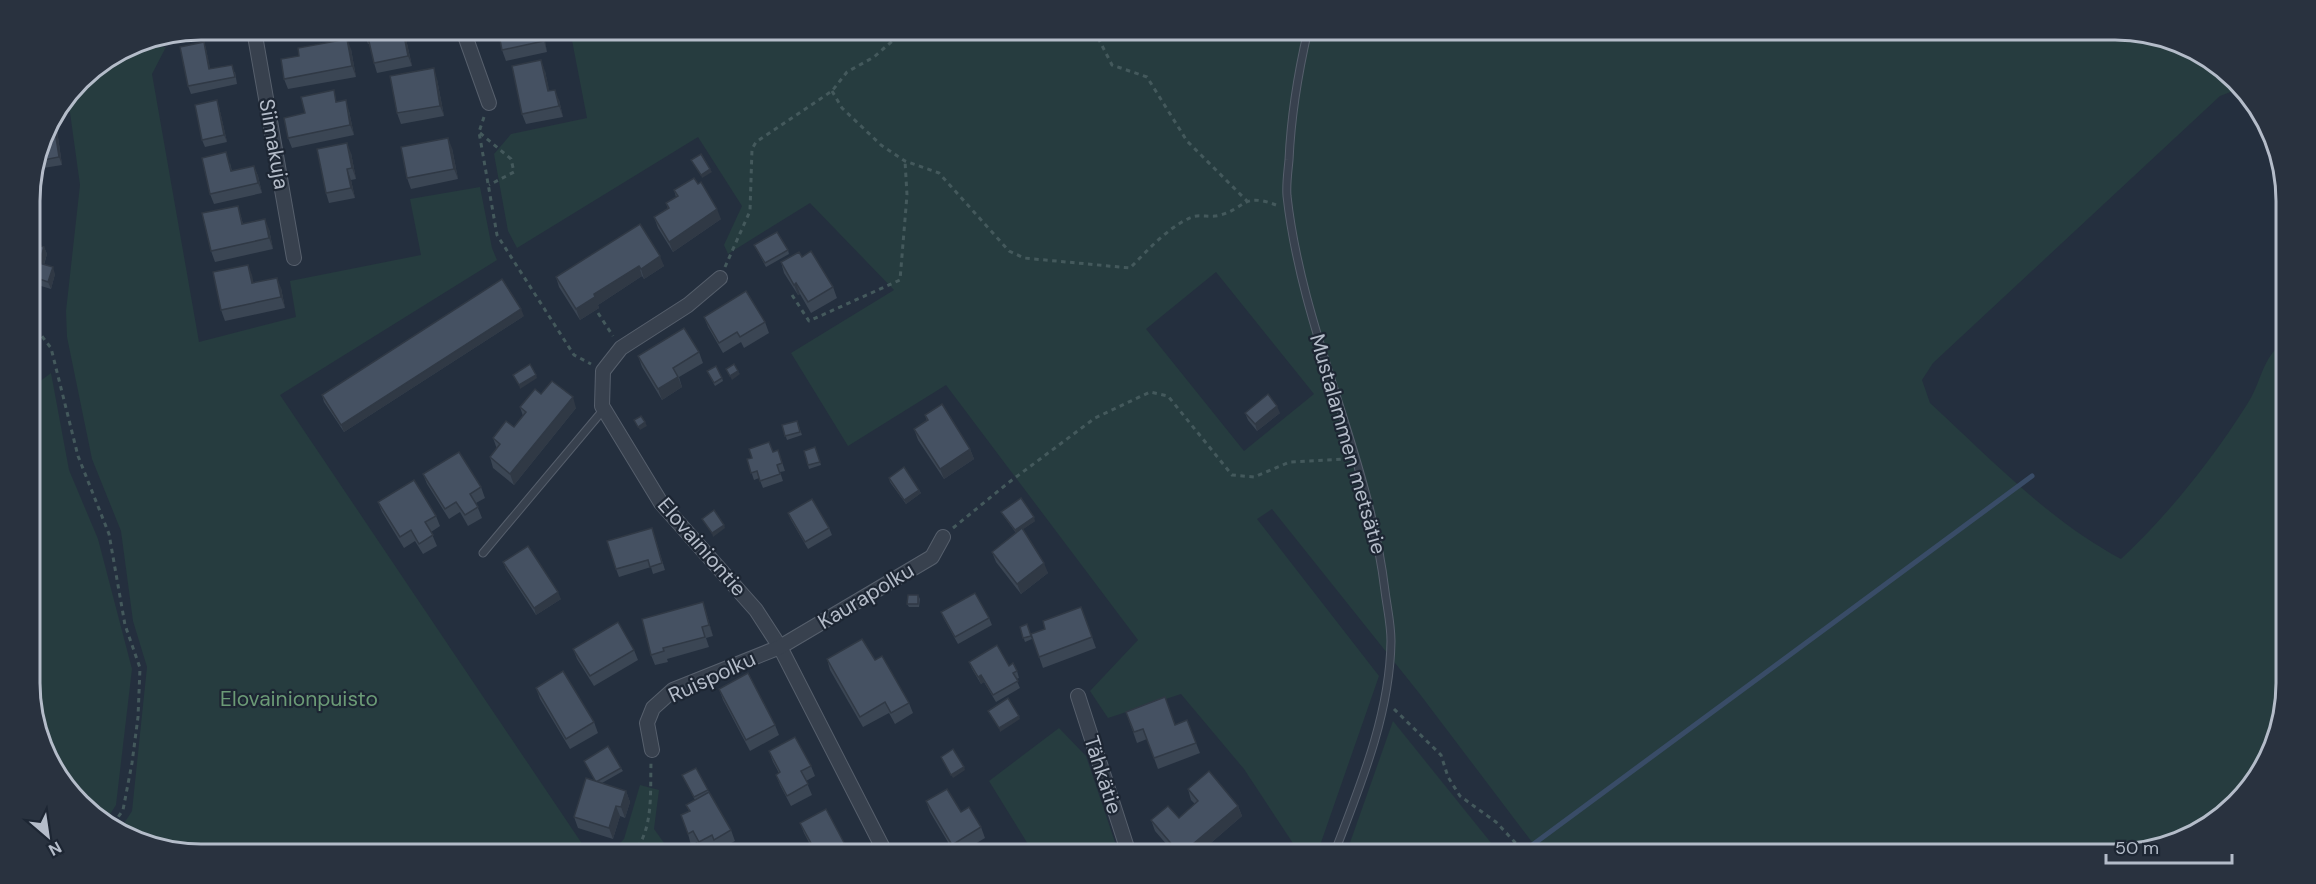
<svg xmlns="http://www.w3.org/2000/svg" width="2316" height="884" font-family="'DM Sans',sans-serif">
	<rect width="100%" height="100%" fill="#242f3e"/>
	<g fill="#263c3f" fill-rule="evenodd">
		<path d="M570,30H2115L2170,39L2244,89L2268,142L2233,91L2220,96L1933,363L1922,380L1930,403C1991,459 2048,520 2121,559C2169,514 2211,461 2246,406C2263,381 2259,362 2285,340L2286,683L2277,738L2219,819L2126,854H1541L1419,693L1272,509L1257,519L1379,676L1317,854H1300L1244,769L1181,694L1108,718L1090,691L1138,640L946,385L848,446L791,353L894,290L810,203L728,254L724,245L742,206L698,137L517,248L508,231L494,154L511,134L587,118ZM1216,272L1314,394L1244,451L1146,329Z"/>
		<polygon points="132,46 166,47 152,74 199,342 296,317 290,281 421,255 410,199 480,187 492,248 497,260 280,395 589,854 201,854 146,845 121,828 132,811 147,667 133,621 121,531 92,459 67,337 66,311 80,185 68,98 88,73"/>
		<polygon points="51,373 69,470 98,539 132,669 116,805 107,819 72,795 33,716 31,388"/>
		<polygon points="1393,721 1500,854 1346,854"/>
		<polygon points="1059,728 1086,756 1119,854 1034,854 989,781"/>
		<polygon points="640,785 659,790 654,829 672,854 609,854 624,839"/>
	</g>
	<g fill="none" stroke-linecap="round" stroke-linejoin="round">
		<polyline stroke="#394c67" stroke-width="5" points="1520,854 2032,476"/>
		<defs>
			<g id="service">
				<path d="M1308,30C1298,73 1291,116 1289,160C1288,171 1286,184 1287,196C1302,332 1369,456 1385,591C1387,607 1391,624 1391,641C1390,715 1360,786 1334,854"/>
				<polyline points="483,553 604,409"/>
			</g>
			<g id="minor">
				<polyline points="254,30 294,258"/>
				<polyline points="463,30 489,103"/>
				<polyline points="720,278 688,305 621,348 603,371 602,406 661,503 756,610 780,647 886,854"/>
				<polyline points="1078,696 1129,854"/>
				<polyline points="652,750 647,723 653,708 673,690 780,647 932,557 943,537"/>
			</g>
		</defs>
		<use href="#service" stroke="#565f6c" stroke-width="9"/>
		<use href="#minor" stroke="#565f6c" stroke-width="16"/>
		<g stroke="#44595c" stroke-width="3" stroke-dasharray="4.5 4.5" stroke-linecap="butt">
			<polyline points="229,30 239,30"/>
			<polyline points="1094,30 1112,65 1147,77 1187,141 1247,201"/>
			<path d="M832,91L842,108L881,145L905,161L939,173L1009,251L1024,258L1130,268C1148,250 1168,227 1192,217C1200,214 1211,218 1220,215C1245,209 1242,192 1276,205"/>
			<polyline points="484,117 479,132 497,235 574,355 591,364"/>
			<polyline points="480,133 511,159 514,172 489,185"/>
			<polyline points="725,267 750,211 752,149 756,142 832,91 847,72 874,57 905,30"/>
			<polyline points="792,295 809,321 900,280 907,195 905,161"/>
			<polyline points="598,313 613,336"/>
			<polyline points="31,322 51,348 78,456 109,534 125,625 140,668 138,717 132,763 123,810 114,823"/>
			<polyline points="953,528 1008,483 1095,418 1150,392 1168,396 1232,475 1254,477 1290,462 1345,459"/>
			<polyline points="1394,709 1441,755 1448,777 1460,796 1496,822 1526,854"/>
			<path d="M632,854C654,832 650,792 651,763"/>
		</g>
		<use href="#service" stroke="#38414e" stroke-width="7"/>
		<use href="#minor" stroke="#38414e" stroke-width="14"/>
	</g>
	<g fill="#3b4654">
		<polygon points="363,30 403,30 406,39 412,66 377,73 374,63 369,44 368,44"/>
		<polygon points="498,30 543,30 547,52 506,61 502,50"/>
		<polygon points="204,42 206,49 210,69 235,72 237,84 191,94 188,86"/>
		<polygon points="351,49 356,77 288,89 284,79"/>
		<polygon points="545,71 549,91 559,100 563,117 526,124 522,114"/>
		<polygon points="437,79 444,116 401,124 397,113"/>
		<polygon points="338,102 349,111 354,135 292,148 288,138 305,113"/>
		<polygon points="219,107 227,142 205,147 202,140"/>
		<polygon points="55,116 62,165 37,169 37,166 48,125"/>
		<polygon points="452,148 458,179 411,189 407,178"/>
		<polygon points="351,153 356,179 351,180 355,198 329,203 326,193"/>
		<polygon points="230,163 232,171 254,166 258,176 262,193 214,204 210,194"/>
		<polygon points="674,190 721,219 673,252 658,228 654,217 668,209 666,203 676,197"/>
		<polygon points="238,206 243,224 269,229 273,249 215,262 211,251"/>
		<polygon points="640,224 664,266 644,279 642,276 598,305 599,308 580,320 559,287 556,277"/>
		<polygon points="31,243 44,247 47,254 44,265 55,274 51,289 31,283"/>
		<polygon points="754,245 788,250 789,254 766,267"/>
		<polygon points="802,257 833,287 837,298 811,313 800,294 798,295 784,273 781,262"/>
		<polygon points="248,265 253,283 281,288 285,308 225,321 221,310"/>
		<polygon points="524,316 344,432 324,402 322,395"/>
		<polygon points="704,317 765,322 769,333 744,348 741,342 723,353 708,327"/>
		<polygon points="699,352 703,363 679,377 682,387 662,400 642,367 638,356"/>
		<polygon points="707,371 722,378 723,381 715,386"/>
		<polygon points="541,394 576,408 514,485 493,468 490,457 497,449 493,438 514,427 523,416 520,407"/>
		<polygon points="1245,413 1280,413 1257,431 1248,420"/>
		<polygon points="925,415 970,449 974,459 944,479 918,440 914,429 927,421"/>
		<polygon points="797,421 802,435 787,440 782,425"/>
		<polygon points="815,447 821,465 809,469 804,451"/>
		<polygon points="778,450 785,471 780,472 783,481 763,488 759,478 754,480 747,459"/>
		<polygon points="423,474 481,487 485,498 476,503 482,518 468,526 460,512 449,519 427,484"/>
		<polygon points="889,478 919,490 921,493 906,504 890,482"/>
		<polygon points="378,502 436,516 440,526 431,532 437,546 423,554 415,541 404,548 382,512"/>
		<polygon points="1001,512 1035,521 1023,529 1048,573 1021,594 996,562 992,552 1016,533 1003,515"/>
		<polygon points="788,513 829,528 832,535 808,549 791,520"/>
		<polygon points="652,528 665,570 653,574 651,567 619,577 616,569"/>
		<polygon points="503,562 561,599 536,615 506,569"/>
		<polygon points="918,595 920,599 919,607 909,607 907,604"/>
		<polygon points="703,602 713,636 706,638 709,647 667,659 668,662 655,665 651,655"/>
		<polygon points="1081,607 1096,648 1043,668 1031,634 1045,629"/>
		<polygon points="941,612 989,618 992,625 958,644 944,619"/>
		<polygon points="1027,624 1032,639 1025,642 1020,627"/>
		<polygon points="573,649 634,650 638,660 594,686 577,659"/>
		<polygon points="827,659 875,660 909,703 913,713 895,724 889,713 863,727 830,670"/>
		<polygon points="969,662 1017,671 1019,678 1016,679 1020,688 996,702 984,682 981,684 972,669"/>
		<polygon points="536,688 594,722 598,733 570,749 540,699"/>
		<polygon points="719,689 775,725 779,735 750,751 723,700"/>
		<polygon points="1126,712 1175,725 1187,720 1200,753 1158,769 1147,739 1137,743"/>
		<polygon points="769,751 811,766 815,776 806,781 812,795 791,806 780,785 776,775 779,773 773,762"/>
		<polygon points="584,761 621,768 623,771 602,783 626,791 630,802 625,818 620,816 613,839 578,828 574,817 595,781"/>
		<polygon points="696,768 709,792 731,830 735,841 718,850 715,846 703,853 697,842 691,845 688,834 689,811 686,805 695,800 682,775"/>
		<polygon points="1188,789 1238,806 1242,816 1198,854 1175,854 1155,831 1151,820 1179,818 1195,804 1191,800"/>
		<polygon points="926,801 961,812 981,827 985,838 958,854 955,854 930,812"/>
		<polygon points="800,823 850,854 815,854 804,833"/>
	</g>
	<g fill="#303945">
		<polygon points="403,30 406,39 412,66 408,56"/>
		<polygon points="541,30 543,30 547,52"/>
		<polygon points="347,39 351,49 356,77 352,66"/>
		<polygon points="204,42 206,49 212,76 209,69"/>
		<polygon points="541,60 545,71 552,102 548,91"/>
		<polygon points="434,68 437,79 444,116 440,106"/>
		<polygon points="555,90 559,100 563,117 559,106"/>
		<polygon points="217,100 219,107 227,142 224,135"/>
		<polygon points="346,100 349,111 354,135 350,125"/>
		<polygon points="55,116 62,165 59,157 53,118"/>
		<polygon points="448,138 452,148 458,179 454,169"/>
		<polygon points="347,143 351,153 356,179 352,168"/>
		<polygon points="254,166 258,176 262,193 258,183"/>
		<polygon points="347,169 351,180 355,198 351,188"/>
		<polygon points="710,169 712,172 702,178 701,175"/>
		<polygon points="717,209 721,219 673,252 669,242"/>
		<polygon points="265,219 269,229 273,249 269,238"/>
		<polygon points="44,247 47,254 42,270 39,263"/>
		<polygon points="660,256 664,266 644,279 641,269"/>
		<polygon points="248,265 252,275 256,294 252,283"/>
		<polygon points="639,266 642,276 598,305 599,308 580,320 576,309 594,294"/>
		<polygon points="53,267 55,274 51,289 48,282"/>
		<polygon points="277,278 281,288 285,308 281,297"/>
		<polygon points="796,283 800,294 798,295 794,285"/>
		<polygon points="521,309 524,316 344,432 341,425"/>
		<polygon points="738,371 740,374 732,380 730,376"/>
		<polygon points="536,375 537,378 520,389 519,385"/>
		<polygon points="678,377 682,387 662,400 658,389"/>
		<polygon points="573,397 576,408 514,485 510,474"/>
		<polygon points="1277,406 1280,413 1257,431 1255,424"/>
		<polygon points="645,422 647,426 640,430 638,427"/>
		<polygon points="970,449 974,459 944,479 940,469"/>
		<polygon points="919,490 921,493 906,504 904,500"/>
		<polygon points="1034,517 1035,521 1016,534 1015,530"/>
		<polygon points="724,525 725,528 713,537 712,533"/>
		<polygon points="1044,563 1048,573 1021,594 1017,584"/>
		<polygon points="558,592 561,599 536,615 534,608"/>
		<polygon points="703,602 706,612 713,636 709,625"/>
		<polygon points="981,675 984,682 981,684 978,677"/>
		<polygon points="1019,716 1020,719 1000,732 999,728"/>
		<polygon points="964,767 965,770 953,778 951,775"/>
		<polygon points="626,791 630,802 625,818 621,807"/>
		<polygon points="616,806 620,816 613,839 609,828"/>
		<polygon points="1238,806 1242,816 1198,854 1181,854"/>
	</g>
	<g fill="#455162" stroke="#303945" stroke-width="1.5">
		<polygon points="363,30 403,30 408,56 374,63 367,33 364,34"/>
		<polygon points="498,30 541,30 544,41 502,50"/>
		<polygon points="347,39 352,66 284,79 281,59 299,56 298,48"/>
		<polygon points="204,42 209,69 232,65 235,77 188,86 180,47"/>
		<polygon points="541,60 548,91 555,90 559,106 522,114 512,66"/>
		<polygon points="434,68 440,106 397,113 390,76"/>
		<polygon points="334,90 336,102 346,100 350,125 288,138 284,118 305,113 301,97"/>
		<polygon points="217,100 224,135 202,140 195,105"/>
		<polygon points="53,118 59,157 38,161 48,125"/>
		<polygon points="448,138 454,169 407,178 401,147"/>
		<polygon points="347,143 352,168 347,169 351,188 326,193 317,149"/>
		<polygon points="226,152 231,171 254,166 258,183 210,194 202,158"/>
		<polygon points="701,154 710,169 701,175 691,160"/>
		<polygon points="694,178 698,184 701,182 717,209 669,242 654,217 669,208 666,203 678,196 674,190"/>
		<polygon points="238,206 242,224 265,219 269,238 211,251 202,213"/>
		<polygon points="640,224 660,256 641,269 639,266 594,294 595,297 576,309 556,277"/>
		<polygon points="777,232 788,250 765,263 754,245"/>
		<polygon points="31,243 44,247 39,263 53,267 48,282 31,276"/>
		<polygon points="811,251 833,287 808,302 796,283 794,285 781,262 799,252 802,257"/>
		<polygon points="248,265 252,283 277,278 281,297 221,310 213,272"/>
		<polygon points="502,279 521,309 341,425 322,395"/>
		<polygon points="746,291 765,322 740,337 737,332 719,343 704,317"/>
		<polygon points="684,328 699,352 673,368 678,377 658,389 638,356"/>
		<polygon points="530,364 536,375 519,385 513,375"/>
		<polygon points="734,364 738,371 730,376 726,369"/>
		<polygon points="716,366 722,378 714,383 707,371"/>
		<polygon points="552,381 573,397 510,474 490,457 500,444 493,438 506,421 514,427 526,412 520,407 535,389 541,394"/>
		<polygon points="1268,394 1277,406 1255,424 1245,413"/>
		<polygon points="942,404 970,449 940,469 914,429 928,420 925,415"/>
		<polygon points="641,416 645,422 638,427 634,420"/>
		<polygon points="797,421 800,432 785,436 782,425"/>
		<polygon points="769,442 773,452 778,450 782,463 777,465 780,474 760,481 757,471 751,473 747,459 752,458 749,449"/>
		<polygon points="815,447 820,462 808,465 804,451"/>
		<polygon points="459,452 481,487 470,494 478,507 465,515 456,502 445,509 423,474"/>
		<polygon points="904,467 919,490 904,500 889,478"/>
		<polygon points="414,480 436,516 425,522 433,535 419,544 411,530 400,537 378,502"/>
		<polygon points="1021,498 1034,517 1015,530 1001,512"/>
		<polygon points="812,499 829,528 805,542 788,513"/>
		<polygon points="714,510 724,525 712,533 702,519"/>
		<polygon points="652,528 662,563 650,567 648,560 616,569 607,541"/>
		<polygon points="1022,528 1044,563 1017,584 992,552"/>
		<polygon points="528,546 558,592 534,608 503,562"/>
		<polygon points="975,593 989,618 955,637 941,612"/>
		<polygon points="908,595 918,595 918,604 907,604"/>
		<polygon points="703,602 709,625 702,627 705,637 663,648 664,651 651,655 642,619"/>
		<polygon points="1081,607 1092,637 1039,657 1031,634 1045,629 1043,621"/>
		<polygon points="618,622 634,650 590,676 573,649"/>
		<polygon points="1027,624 1031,636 1023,638 1020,627"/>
		<polygon points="862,639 875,660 882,656 909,703 891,713 885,702 860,717 827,659"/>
		<polygon points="997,645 1009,666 1013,663 1017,671 1013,673 1018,681 993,695 981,675 978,677 969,662"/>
		<polygon points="563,671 594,722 566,739 536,688"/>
		<polygon points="748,673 775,725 746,740 719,689"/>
		<polygon points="1165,697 1175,725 1187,720 1196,743 1154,758 1143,729 1134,732 1126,712"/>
		<polygon points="1008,698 1019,716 999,728 988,711"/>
		<polygon points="795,737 811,766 801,771 808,784 787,796 776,775 780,772 769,751"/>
		<polygon points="608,746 621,768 596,782 584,761"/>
		<polygon points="953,749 964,767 951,775 941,757"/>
		<polygon points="696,768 708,790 694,797 682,775"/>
		<polygon points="1209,771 1238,806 1181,854 1180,854 1151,820 1168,806 1179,818 1198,801 1188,789"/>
		<polygon points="586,778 626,791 621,807 616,806 609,828 574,817"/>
		<polygon points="947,789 961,812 969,807 981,827 952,845 926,801"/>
		<polygon points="709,792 731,830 714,840 712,835 699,842 693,831 688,834 681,815 690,811 686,805"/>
		<polygon points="826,809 850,854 817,854 800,823"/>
	</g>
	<g text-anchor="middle" stroke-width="4.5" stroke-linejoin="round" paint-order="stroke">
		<g font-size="21" fill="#b4bcc9" stroke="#1d2633">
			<text transform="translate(274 144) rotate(80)" y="7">Siimakuja</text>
			<text transform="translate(1348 444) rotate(74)" y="7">Mustalammen metsätie</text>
			<text transform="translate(702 547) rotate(49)" y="7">Elovainiontie</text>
			<text transform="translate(866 596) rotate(-31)" y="7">Kaurapolku</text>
			<text transform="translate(712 677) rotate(-25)" y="7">Ruispolku</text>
			<text transform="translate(1103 775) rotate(72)" y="7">Tähkätie</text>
		</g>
		<g font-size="21" fill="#6b9a76" stroke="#1d2633">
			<text x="299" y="706">Elovainionpuisto</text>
		</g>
	</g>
	<path d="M0 0H2316V884H0ZM201 40H2115A161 161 0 0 1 2276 201V683A161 161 0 0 1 2115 844H201A161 161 0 0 1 40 683V201A161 161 0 0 1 201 40Z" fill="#29323f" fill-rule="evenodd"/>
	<path fill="none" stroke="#b4bcc9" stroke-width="3" d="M201 40H2115A161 161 0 0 1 2276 201V683A161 161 0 0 1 2115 844H201A161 161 0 0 1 40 683V201A161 161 0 0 1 201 40Z"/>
	<g transform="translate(48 836) rotate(151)" stroke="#1d2633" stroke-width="4.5" paint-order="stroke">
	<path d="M0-4.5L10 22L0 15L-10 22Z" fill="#b4bcc9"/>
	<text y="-9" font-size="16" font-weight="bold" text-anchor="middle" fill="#b4bcc9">N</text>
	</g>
	<path d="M2106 854v9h126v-9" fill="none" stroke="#b4bcc9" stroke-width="3"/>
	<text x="2115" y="854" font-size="18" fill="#b4bcc9" stroke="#1d2633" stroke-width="4.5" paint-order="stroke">50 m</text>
</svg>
